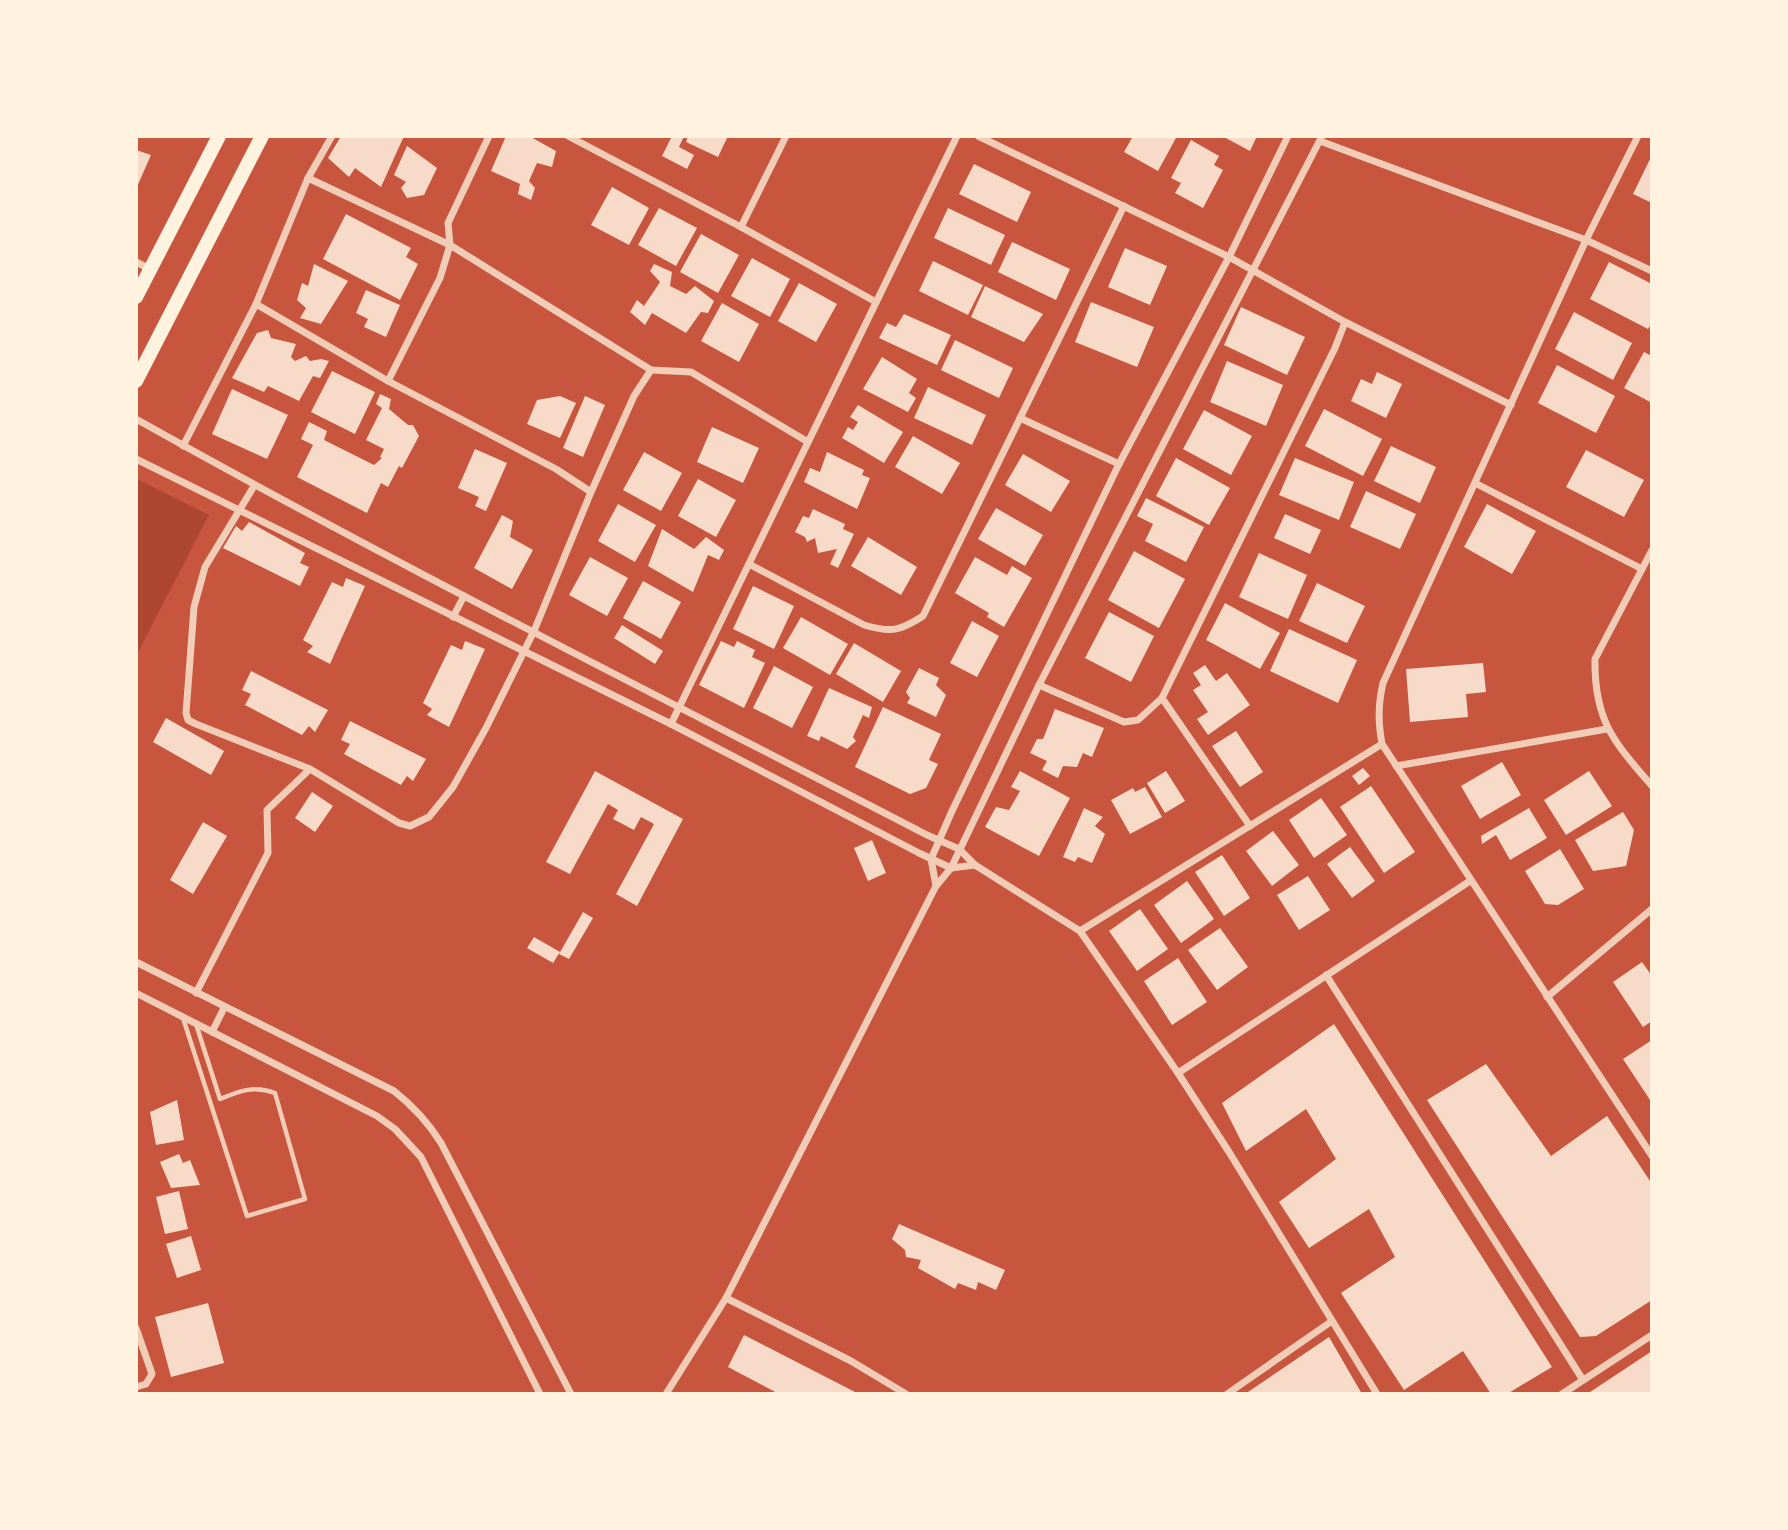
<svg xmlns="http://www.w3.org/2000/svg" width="1788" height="1530" font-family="'Varela Round',sans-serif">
	<rect width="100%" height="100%" fill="#c8553d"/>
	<polygon fill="#ae4732" points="137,479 209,515 137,654"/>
	<g fill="#f7dbc8">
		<polygon points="341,136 404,136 381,187 355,168 349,177 328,158"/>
		<polygon points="506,136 529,136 556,151 552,167 537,163 529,181 535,188 531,200 518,194 520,184 491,171"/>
		<polygon points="672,136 684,136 679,147 694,155 687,169 662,156"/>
		<polygon points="688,136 728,136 718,157 686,142"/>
		<polygon points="1133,136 1177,136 1158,171 1124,152"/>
		<polygon points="1222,136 1257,136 1250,151"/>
		<polygon points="1191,140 1219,156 1214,165 1223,170 1203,208 1175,193 1181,183 1171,178"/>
		<polygon points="407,146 437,168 424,195 407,198 401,188 406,182 394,175"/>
		<polygon points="136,150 151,155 136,189"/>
		<polygon points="1652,155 1652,203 1633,194"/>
		<polygon points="974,164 1031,192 1017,222 959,194"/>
		<polygon points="612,187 649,208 629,245 591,225"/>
		<polygon points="659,208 697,228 676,266 638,245"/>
		<polygon points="948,208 1005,235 991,265 934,238"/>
		<polygon points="346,214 411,248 406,257 418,264 400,300 323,259"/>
		<polygon points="701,234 739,255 718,293 680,272"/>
		<polygon points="1012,242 1070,269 1056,300 998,272"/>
		<polygon points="1125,248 1167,266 1150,305 1108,287"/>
		<polygon points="752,258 790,279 770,317 731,296"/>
		<polygon points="933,261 983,285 968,315 919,291"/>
		<polygon points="1609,262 1652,284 1652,323 1648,329 1590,299"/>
		<polygon points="314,264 348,281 321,324 300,318 306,308 297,300 302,283 308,286"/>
		<polygon points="654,264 672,272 670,286 686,294 695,286 714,301 708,313 701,312 686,333 652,313 645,325 630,312 637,300 644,306 660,282 650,271"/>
		<polygon points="799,283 837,304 816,342 778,321"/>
		<polygon points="985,286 1043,314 1024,342 971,317"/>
		<polygon points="366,290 400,305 386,337 364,327 368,319 356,313"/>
		<polygon points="1091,302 1154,327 1137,367 1075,342"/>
		<polygon points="722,303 759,324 739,362 701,341"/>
		<polygon points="1241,307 1305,337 1287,375 1224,345"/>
		<polygon points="1574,312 1632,343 1613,380 1555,349"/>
		<polygon points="904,314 951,335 937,365 879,338 887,323 896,327"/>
		<polygon points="268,330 271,338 296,344 291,357 295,361 306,356 310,361 321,359 329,361 320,378 313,376 299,401 268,386 264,392 232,378 257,333"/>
		<polygon points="955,340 1013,368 999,398 941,370"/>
		<polygon points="1644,352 1652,356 1652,403 1624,388"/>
		<polygon points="882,357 917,379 909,393 916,398 908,412 863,389"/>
		<polygon points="1227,361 1283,385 1266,426 1210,402"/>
		<polygon points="1557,365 1615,396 1596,433 1538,403"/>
		<polygon points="332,371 375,392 355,434 311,412"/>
		<polygon points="1377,372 1402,384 1386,418 1351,401 1361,379 1372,384"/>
		<polygon points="928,387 986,415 972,445 914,418"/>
		<polygon points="232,389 288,415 267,459 212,434"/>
		<polygon points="380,394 391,399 389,409 408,425 413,425 419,436 402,468 399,466 388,487 381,483 367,513 297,477 313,445 301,439 309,422 327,431 324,440 374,465 382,458 380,457 384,449 366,440 382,408 376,404"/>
		<polygon points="560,396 576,403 560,438 527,424 537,400"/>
		<polygon points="585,396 605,405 583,457 563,448"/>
		<polygon points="858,405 903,432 884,463 842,438 848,427 853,430 858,422 850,417"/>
		<polygon points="1324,409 1382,439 1363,476 1305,446"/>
		<polygon points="1204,410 1252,436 1231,475 1183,449"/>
		<polygon points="712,427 759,448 743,483 697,462"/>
		<polygon points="913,436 960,463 942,494 895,467"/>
		<polygon points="1391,446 1436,467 1420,503 1374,481"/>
		<polygon points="475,449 507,463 486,511 475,506 479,497 458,488"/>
		<polygon points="1586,450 1644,480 1624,517 1566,487"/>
		<polygon points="644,452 682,473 661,511 623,490"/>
		<polygon points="827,452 864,470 862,475 870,478 857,509 804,482 810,468 820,472"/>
		<polygon points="1023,454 1070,481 1051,512 1005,485"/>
		<polygon points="1176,458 1230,488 1209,525 1156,496"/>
		<polygon points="1295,458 1354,482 1339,520 1279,495"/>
		<polygon points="698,479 736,500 716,537 678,516"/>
		<polygon points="1366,491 1416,514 1400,549 1350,527"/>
		<polygon points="1146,498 1204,527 1186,562 1145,541 1153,524 1137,516"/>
		<polygon points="618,504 656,525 635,562 598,541"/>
		<polygon points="1487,504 1536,531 1512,574 1464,547"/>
		<polygon points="996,508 1043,535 1025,566 978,539"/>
		<polygon points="813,509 845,524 843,529 854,534 838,568 830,564 837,549 818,553 815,538 807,542 805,537 795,532 803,516 809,518"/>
		<polygon points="1285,514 1321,530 1310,554 1274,538"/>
		<polygon points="502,515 513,521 510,537 533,550 512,589 474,568"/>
		<polygon points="249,522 305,553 300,563 309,567 300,586 223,548 236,526 242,531"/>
		<polygon points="662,529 694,549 706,537 724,550 719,560 708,555 693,592 648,566"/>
		<polygon points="868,537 917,567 901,595 851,566"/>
		<polygon points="1134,551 1185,579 1159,628 1108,600"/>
		<polygon points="1259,553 1307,575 1288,619 1239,597"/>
		<polygon points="590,557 628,578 607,616 569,595"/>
		<polygon points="975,557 1007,575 1012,566 1032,578 1004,627 987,617 989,613 955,593"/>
		<polygon points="346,578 365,586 330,664 307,652 313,646 303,640 332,582 343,587"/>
		<polygon points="643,581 681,602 661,639 623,618"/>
		<polygon points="1317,583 1365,606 1347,643 1299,621"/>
		<polygon points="753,586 794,606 774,649 733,629"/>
		<polygon points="1225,603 1280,633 1260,669 1206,640"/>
		<polygon points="1109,612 1154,636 1131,682 1085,658"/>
		<polygon points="801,617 848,644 830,675 783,648"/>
		<polygon points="972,621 999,636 977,677 950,663"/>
		<polygon points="622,625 663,651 655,664 614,638"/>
		<polygon points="1289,629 1357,660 1338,703 1270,671"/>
		<polygon points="465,641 485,649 449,727 427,715 432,709 423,703 451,645 462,650"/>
		<polygon points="721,641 734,647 737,641 755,650 752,657 765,663 744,708 699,685"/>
		<polygon points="854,643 901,671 883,702 836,674"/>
		<polygon points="1483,663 1486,692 1466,694 1468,717 1410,722 1406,669"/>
		<polygon points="1205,665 1216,681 1227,673 1250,705 1208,735 1197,719 1208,712 1193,690 1201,685 1193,673"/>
		<polygon points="774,666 813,687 792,728 753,708"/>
		<polygon points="919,668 939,678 936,685 946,695 936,717 907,703 910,698 906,692"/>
		<polygon points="251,671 328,710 315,732 309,726 302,735 245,705 251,694 242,690"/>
		<polygon points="829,688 872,707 869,718 863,715 853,737 856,741 847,749 821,736 819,741 807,736"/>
		<polygon points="883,707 941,734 929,760 938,764 926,788 910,794 855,767"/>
		<polygon points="1055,709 1104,728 1092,757 1083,753 1077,767 1063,766 1058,778 1042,770 1047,761 1030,753 1037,739 1043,739"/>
		<polygon points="166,718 224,751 211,775 153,742"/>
		<polygon points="350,721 426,759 413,781 407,776 401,785 344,754 350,744 341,740"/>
		<polygon points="1236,731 1263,772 1240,787 1212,746"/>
		<polygon points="1502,762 1521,795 1480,819 1461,786"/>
		<polygon points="1363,768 1370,776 1359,785 1352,776"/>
		<polygon points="595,771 683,819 637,906 616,894 654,824 641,817 634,830 613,819 618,810 608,804 570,874 546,862"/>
		<polygon points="1020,771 1070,798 1039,856 985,827 996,807 1009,810 1020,791 1011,787"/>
		<polygon points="1166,771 1185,801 1165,813 1147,783"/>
		<polygon points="1589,771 1612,806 1566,835 1544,800"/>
		<polygon points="1371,786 1415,852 1384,873 1340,807"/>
		<polygon points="1145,787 1162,817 1130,834 1111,800 1133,788 1135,792"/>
		<polygon points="312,792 333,806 315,832 295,818"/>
		<polygon points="1321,798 1347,835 1314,858 1289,820"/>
		<polygon points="1084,808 1103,817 1095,826 1105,834 1092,863 1078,857 1075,862 1063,857"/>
		<polygon points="1529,808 1547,838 1510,860 1496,835 1482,844 1481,836"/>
		<polygon points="1623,812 1634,830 1626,866 1593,871 1575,840"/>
		<polygon points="203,822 227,836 193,894 170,880"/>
		<polygon points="1273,831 1299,865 1272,886 1246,851"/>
		<polygon points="872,840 886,873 868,881 854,848"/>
		<polygon points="1350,847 1375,881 1352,898 1327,864"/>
		<polygon points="1560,849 1584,889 1558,905 1545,904 1525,871"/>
		<polygon points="1222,855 1250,898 1224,916 1195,872"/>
		<polygon points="1308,876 1330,910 1299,930 1277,895"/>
		<polygon points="1187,881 1214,919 1181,943 1154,905"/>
		<polygon points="1140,909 1168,949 1137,971 1109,931"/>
		<polygon points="583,912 593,918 569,959 559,954"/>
		<polygon points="1220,928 1248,967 1217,990 1188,950"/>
		<polygon points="534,937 560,952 553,963 527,948"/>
		<polygon points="1178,958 1207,1002 1172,1025 1144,981"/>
		<polygon points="1642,962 1652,976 1652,1021 1643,1027 1613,982"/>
		<polygon points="1334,1024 1552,1367 1507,1394 1491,1394 1463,1351 1404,1390 1341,1293 1395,1257 1369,1209 1309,1248 1279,1202 1336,1159 1306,1109 1246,1151 1222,1103"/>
		<polygon points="1652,1040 1652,1103 1623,1059"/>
		<polygon points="1486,1064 1551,1156 1607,1116 1652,1184 1652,1300 1596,1336 1580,1337 1427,1100"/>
		<polygon points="177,1100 184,1140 156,1145 150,1112"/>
		<polygon points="179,1154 183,1163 190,1160 200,1185 171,1188 160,1162"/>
		<polygon points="179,1191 188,1229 165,1234 156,1197"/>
		<polygon points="899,1224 1005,1270 996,1290 978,1282 976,1290 958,1283 955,1289 918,1268 921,1260 906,1257 905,1250 892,1239"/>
		<polygon points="191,1236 201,1270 177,1278 166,1244"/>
		<polygon points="208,1303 224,1363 171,1377 155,1317"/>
		<polygon points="744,1335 859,1394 779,1394 728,1367"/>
		<polygon points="1329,1337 1362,1394 1245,1394"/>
		<polygon points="1652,1351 1652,1394 1587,1394"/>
	</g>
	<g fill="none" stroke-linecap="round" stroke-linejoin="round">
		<path stroke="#f1ccb7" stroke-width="4.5" d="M183,1018L247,1216L305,1199L275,1093C254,1085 240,1091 220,1099L196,1024"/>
		<g stroke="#f1ccb7" stroke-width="7">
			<polyline points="568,136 741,227 876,302"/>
			<polyline points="978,136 1229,257 1345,322 1511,405"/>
			<path d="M1638,136L1586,240L1383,683C1378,705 1378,722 1382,744L1652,1156"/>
			<polyline points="1320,141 1586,240 1652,271"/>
			<polyline points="308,178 450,245 651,370 691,372 808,442"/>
			<polyline points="741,227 786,136"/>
			<polyline points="136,262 150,269"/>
			<polyline points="388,381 440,278 450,245 448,223 489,136"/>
			<polyline points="1020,418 1119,464"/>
			<path d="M136,419C396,565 663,698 927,835L959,849L975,865L1080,931L1178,1073L1229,1152L1377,1394"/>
			<polyline points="183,446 256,304 308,178 332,136"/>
			<polyline points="136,459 671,724 919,853 951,868 975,865"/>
			<polyline points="1475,483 1642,569"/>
			<polyline points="254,486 205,567 194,607 186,713 188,720 196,724 310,769"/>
			<polyline points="591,492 634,396 651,370"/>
			<path d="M1652,550L1595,659C1594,721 1614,742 1652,786"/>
			<path d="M749,564L864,625C891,633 900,631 923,616L1124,206"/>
			<polyline points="453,617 464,596"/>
			<polyline points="1039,685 1124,722 1138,720 1162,698 1335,348 1345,322"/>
			<polyline points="1162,698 1250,826"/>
			<polyline points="671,724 957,136"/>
			<polyline points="1396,766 1607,729"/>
			<polyline points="936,886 931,859 952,811 1119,464 1229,257 1288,136"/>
			<polyline points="1080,931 1382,744"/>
			<path d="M136,962L394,1091C413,1106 428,1122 441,1143L571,1394"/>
			<polyline points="1326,975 1583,1380"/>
			<polyline points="136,993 377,1116 395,1129 421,1157 540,1394"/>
			<polyline points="196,993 268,853 267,810 310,769 399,823 410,826 429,817 453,787 486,728 534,631 591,492 556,469 388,381 256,304"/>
			<polyline points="1547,997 1652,909"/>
			<polyline points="212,1032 224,1008"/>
			<polyline points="1178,1073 1470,881"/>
			<polyline points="726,1298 851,1361 906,1394"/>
			<polyline points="136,1328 152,1374 146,1384 136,1387"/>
			<polyline points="666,1394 726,1298 936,886 951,868 1039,685 1322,136"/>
			<polyline points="1227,1394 1332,1321"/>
			<polyline points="1562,1394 1652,1335"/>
		</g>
		<g stroke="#fff3e0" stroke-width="14">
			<polyline points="136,297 219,136"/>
			<polyline points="136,381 262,136"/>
		</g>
	</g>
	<rect width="1788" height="1530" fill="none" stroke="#fff3e0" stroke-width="276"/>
</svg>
